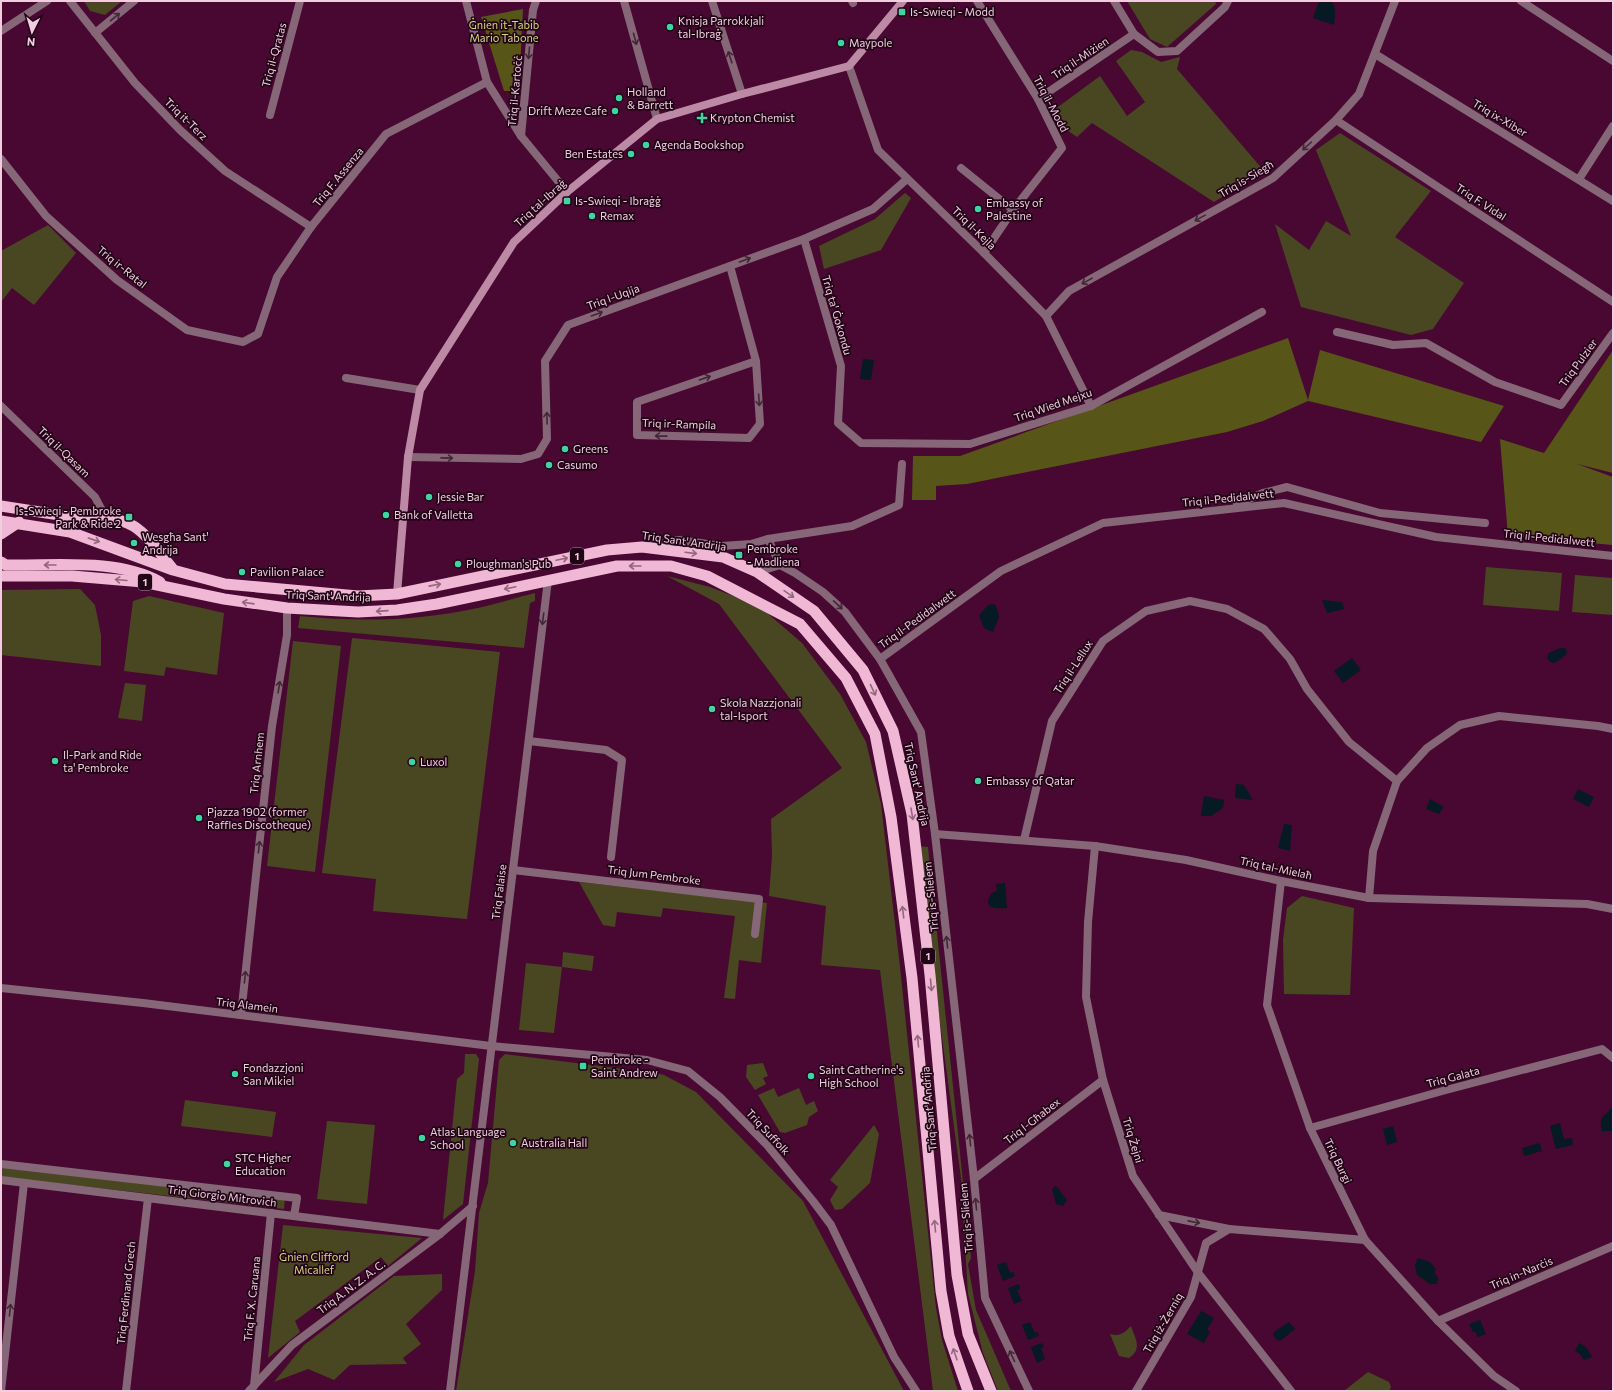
<svg xmlns="http://www.w3.org/2000/svg" width="1614" height="1392" font-family="Commissioner,sans-serif">
	<rect width="100%" height="100%" fill="#480832"/>
	<g fill="#484722">
		<polygon points="84,1 122,1 105,15 90,11"/>
		<polygon points="1127,1 1215,1 1216,4 1167,47 1150,39"/>
		<polygon points="1131,50 1142,52 1161,62 1180,57 1177,69 1264,171 1214,202 1092,123 1077,137 1058,124 1054,110 1100,76 1127,116 1145,102 1116,61"/>
		<polygon points="1340,133 1431,191 1395,237 1464,283 1433,329 1411,335 1301,307 1275,224 1309,250 1326,221 1351,236 1316,150"/>
		<polygon points="905,193 911,198 881,250 824,269 819,246 875,219"/>
		<polygon points="48,225 76,253 34,305 12,288 1,302 1,251"/>
		<polygon points="1486,567 1562,573 1559,611 1483,605"/>
		<polygon points="1575,575 1613,578 1613,615 1572,612"/>
		<polygon points="667,576 710,587 759,606 802,643 840,694 866,742 881,804 900,967 936,1308 942,1340 958,1391 933,1391 880,970 821,965 826,906 769,896 772,856 771,819 842,768 719,604"/>
		<polygon points="80,589 95,605 101,635 101,666 1,655 1,590"/>
		<path d="M535,593V601L530,603L524,648L298,628L300,616C358,622 416,621 473,609C494,605 514,598 535,593Z"/>
		<polygon points="149,596 224,613 217,675 166,667 164,676 124,671 133,601"/>
		<polygon points="352,638 500,652 467,919 373,911 376,879 322,873"/>
		<polygon points="293,641 341,646 315,872 267,866"/>
		<polygon points="125,683 146,685 142,721 118,718"/>
		<polygon points="916,846 928,847 971,1258 968,1264 976,1310 1011,1391 998,1391 983,1353 968,1294 961,1178"/>
		<polygon points="579,882 767,903 761,963 739,960 735,999 724,998 735,916 663,908 661,917 617,912 615,927 603,925"/>
		<polygon points="1302,896 1354,908 1350,995 1284,994 1283,940 1287,908"/>
		<polygon points="563,952 594,956 592,971 562,967 554,1033 519,1030 526,963 562,967"/>
		<polygon points="465,1054 476,1054 479,1059 463,1204 443,1220 457,1079 464,1073"/>
		<polygon points="505,1054 656,1073 664,1075 696,1092 803,1201 904,1391 456,1391 475,1271 479,1213 488,1183 499,1060"/>
		<polygon points="763,1063 768,1076 763,1078 766,1084 755,1090 746,1077 747,1065"/>
		<polygon points="774,1088 778,1097 799,1088 806,1105 814,1101 818,1111 809,1117 807,1125 785,1133 780,1132 758,1095"/>
		<polygon points="185,1100 276,1112 272,1137 181,1126"/>
		<polygon points="327,1121 375,1125 367,1204 317,1199"/>
		<polygon points="874,1125 879,1134 870,1183 842,1209 835,1210 830,1200 838,1187 830,1180"/>
		<polygon points="1,1166 285,1198 284,1209 1,1177"/>
		<polygon points="283,1225 422,1238 388,1266 381,1257 295,1321 300,1332 268,1358"/>
		<polygon points="442,1274 442,1290 406,1324 421,1344 403,1358 407,1364 350,1365 334,1380 308,1369 274,1382 304,1345 394,1276"/>
		<path d="M1131,1326C1135,1338 1143,1349 1129,1358L1119,1356L1110,1334C1120,1337 1124,1333 1131,1326Z"/>
		<polygon points="1368,1372 1389,1382 1391,1387 1389,1391 1344,1391"/>
	</g>
	<g fill="#585518">
		<polygon points="523,9 519,91 504,91 481,17"/>
		<polygon points="1288,338 1308,400 1320,350 1504,406 1481,442 1308,401 1263,421 1227,432 967,484 936,486 936,500 912,500 913,456 960,456"/>
		<polygon points="1613,350 1613,473 1577,464 1613,477 1613,545 1508,536 1500,439 1544,453"/>
	</g>
	<g fill="#051a22">
		<path d="M1319,1H1331C1337,8 1335,16 1334,25L1313,18Z"/>
		<polygon points="863,359 874,360 871,380 860,379"/>
		<polygon points="1322,600 1342,602 1344,609 1327,613"/>
		<polygon points="993,604 996,606 999,617 993,632 984,628 979,616 988,605"/>
		<polygon points="1560,648 1564,648 1567,650 1566,655 1555,663 1550,662 1547,658 1549,653"/>
		<polygon points="1352,658 1361,670 1343,683 1334,671"/>
		<polygon points="1236,784 1244,785 1253,800 1235,798"/>
		<polygon points="1578,789 1594,797 1589,807 1573,799"/>
		<polygon points="1204,796 1224,800 1223,808 1211,816 1201,816"/>
		<polygon points="1430,799 1444,807 1439,814 1426,809"/>
		<polygon points="1284,824 1292,825 1290,851 1278,848"/>
		<path d="M1005,883L1007,908C995,909 981,908 992,893L997,891L996,884Z"/>
		<path d="M1613,1106V1131H1602C1598,1114 1605,1118 1613,1106Z"/>
		<polygon points="1560,1123 1564,1139 1572,1138 1573,1145 1556,1149 1550,1126"/>
		<polygon points="1393,1126 1397,1142 1387,1145 1383,1129"/>
		<polygon points="1540,1143 1542,1151 1524,1156 1522,1148"/>
		<polygon points="1055,1186 1057,1187 1067,1200 1063,1206 1056,1204 1052,1189"/>
		<polygon points="1418,1258 1430,1262 1436,1269 1434,1272 1438,1278 1437,1284 1430,1284 1417,1275 1415,1265"/>
		<polygon points="1006,1262 1010,1273 1013,1272 1015,1276 1003,1281 997,1265"/>
		<polygon points="1019,1284 1020,1289 1017,1290 1022,1301 1014,1304 1008,1288"/>
		<polygon points="1201,1311 1214,1318 1207,1330 1210,1332 1204,1343 1187,1334"/>
		<polygon points="1480,1320 1486,1334 1478,1337 1475,1332 1473,1332 1469,1324"/>
		<polygon points="1030,1322 1035,1333 1038,1332 1039,1336 1028,1340 1022,1325"/>
		<polygon points="1289,1322 1295,1329 1280,1341 1277,1340 1273,1335 1274,1332"/>
		<polygon points="1042,1343 1044,1347 1041,1348 1045,1359 1037,1363 1031,1347"/>
		<polygon points="1579,1343 1586,1347 1592,1357 1584,1360 1580,1354 1575,1351"/>
	</g>
	<g fill="none" stroke-linecap="round" stroke-linejoin="round">
		<g stroke="#866777" stroke-width="8">
			<polyline points="70,1 135,83 180,130 225,171 311,227"/>
			<polyline points="466,1 487,82 521,136 567,192"/>
			<polyline points="624,1 657,119"/>
			<polyline points="712,1 742,94"/>
			<polyline points="852,1 853,3"/>
			<polyline points="977,1 1038,99 1062,148 1013,210 984,253"/>
			<polyline points="1114,1 1134,34 1158,52 1177,51 1225,7 1228,1"/>
			<polyline points="1521,1 1613,61"/>
			<polyline points="1,31 47,1"/>
			<polyline points="95,33 134,1"/>
			<polyline points="1375,54 1613,201"/>
			<polyline points="849,66 878,150 984,253 1046,316 1091,406"/>
			<polyline points="1038,99 1134,34"/>
			<polyline points="270,115 300,1"/>
			<polyline points="1336,120 1613,302"/>
			<polyline points="521,136 533,10 536,1"/>
			<polyline points="1,159 46,216 117,280 187,330 243,342 258,334 277,277 311,227 386,134 487,82"/>
			<polyline points="961,168 1013,210"/>
			<polyline points="1579,179 1613,126"/>
			<polyline points="804,239 841,366 838,423 861,443 970,444 1091,406 1262,312"/>
			<polyline points="730,266 756,361 760,424 749,438 637,435 637,402 756,361"/>
			<polyline points="1046,316 1069,291 1273,178 1336,120 1359,94 1395,1"/>
			<polyline points="1337,332 1393,345 1426,343 1495,382 1561,405 1613,333"/>
			<polyline points="346,378 420,390"/>
			<polyline points="408,457 521,459 538,454 547,439 545,361 568,325 804,239 873,209 907,179"/>
			<polyline points="1237,504 1263,493 1287,487 1380,513 1485,523"/>
			<polyline points="768,539 780,565"/>
			<polyline points="649,546 679,540 722,546 751,544 768,539 852,526 899,505 902,464"/>
			<polyline points="757,572 780,565 795,573 823,592 845,612 880,659 921,732 935,834 974,1179 985,1298 1029,1391"/>
			<polyline points="880,659 1001,571 1103,523 1284,503 1436,537 1613,556"/>
			<polyline points="529,741 606,750 622,760 611,857"/>
			<polyline points="935,834 1095,846 1186,860 1281,881 1369,898 1587,904 1613,909"/>
			<polyline points="1024,840 1052,721 1103,641 1146,611 1190,601 1227,609 1264,629 1290,659 1307,689 1349,742 1397,781"/>
			<polyline points="1095,846 1088,922 1086,997 1103,1080 1133,1176 1199,1274 1291,1391"/>
			<polyline points="513,870 759,899 755,934"/>
			<polyline points="1281,881 1267,1005 1310,1128 1365,1240 1438,1321 1494,1376 1516,1391"/>
			<polyline points="1369,898 1373,851 1397,781 1427,748 1460,725 1499,716 1598,726 1613,729"/>
			<polyline points="1,988 143,1003 491,1046 647,1060 688,1071 720,1097 767,1145 813,1201 831,1225 894,1357 916,1391"/>
			<polyline points="241,1015 272,726 287,635 287,608"/>
			<polyline points="1310,1128 1446,1090 1602,1049 1613,1058"/>
			<polyline points="1,1164 297,1198 294,1216"/>
			<polyline points="974,1179 1103,1080"/>
			<polyline points="1,1180 440,1234"/>
			<polyline points="1159,1215 1229,1229"/>
			<polyline points="1438,1321 1613,1246"/>
			<polyline points="254,1386 271,1213"/>
			<polyline points="1,1391 24,1183"/>
			<polyline points="126,1391 148,1198"/>
			<polyline points="249,1391 292,1345 440,1234 473,1206"/>
			<polyline points="450,1391 548,580"/>
			<polyline points="1136,1391 1191,1297 1206,1243 1229,1229 1365,1240"/>
		</g>
		<polyline stroke="#866777" stroke-width="8" points="1,406 95,497 106,518"/>
		<polyline stroke="#bd8aa5" stroke-width="8" points="397,594 408,457 420,390 514,242 567,192 657,119 742,94 849,66 903,1"/>
		<g stroke="#f0b8d5" stroke-width="11">
			<path d="M1,506L92,520C135,512 148,539 172,568"/>
			<polyline points="1,521 70,532 173,570 225,584 358,596 397,594 607,550 642,547 723,557 757,572 814,611 863,670 893,731 912,814 930,975 957,1275 968,1334 991,1391"/>
			<polyline points="1,534 19,522"/>
			<path d="M1,562L6,565C55,566 117,558 160,582"/>
			<polyline points="1,576 72,576 143,582 224,599 287,608 358,612 397,610 437,604 617,566 671,566 707,576 800,624 846,678 875,734 891,817 912,978 941,1291 949,1336 968,1391"/>
		</g>
	</g>
	<defs><path id="oneway-shaft" d="M-6 0H5M1.5-3L5.5 0L1.5 3" fill="none" stroke-width="1.6" stroke-linecap="round" stroke-linejoin="round"/></defs>
	<g stroke="#432737">
		<use href="#oneway-shaft" transform="translate(115 17) rotate(-40)"/>
		<use href="#oneway-shaft" transform="translate(635 39) rotate(75)"/>
		<use href="#oneway-shaft" transform="translate(529 53) rotate(95)"/>
		<use href="#oneway-shaft" transform="translate(730 57) rotate(-108)"/>
		<use href="#oneway-shaft" transform="translate(1307 146) rotate(138)"/>
		<use href="#oneway-shaft" transform="translate(1200 218) rotate(151)"/>
		<use href="#oneway-shaft" transform="translate(745 260) rotate(-20)"/>
		<use href="#oneway-shaft" transform="translate(1087 281) rotate(151)"/>
		<use href="#oneway-shaft" transform="translate(597 314) rotate(-20)"/>
		<use href="#oneway-shaft" transform="translate(705 378) rotate(-19)"/>
		<use href="#oneway-shaft" transform="translate(759 400) rotate(86)"/>
		<use href="#oneway-shaft" transform="translate(547 418) rotate(-91)"/>
		<use href="#oneway-shaft" transform="translate(661 436) rotate(-179)"/>
		<use href="#oneway-shaft" transform="translate(447 458) rotate(1)"/>
		<use href="#oneway-shaft" transform="translate(838 605) rotate(43)"/>
		<use href="#oneway-shaft" transform="translate(543 619) rotate(97)"/>
		<use href="#oneway-shaft" transform="translate(279 687) rotate(-81)"/>
		<use href="#oneway-shaft" transform="translate(259 847) rotate(-84)"/>
		<use href="#oneway-shaft" transform="translate(947 942) rotate(-96)"/>
		<use href="#oneway-shaft" transform="translate(245 977) rotate(-84)"/>
		<use href="#oneway-shaft" transform="translate(970 1140) rotate(-96)"/>
		<use href="#oneway-shaft" transform="translate(976 1204) rotate(-95)"/>
		<use href="#oneway-shaft" transform="translate(1194 1222) rotate(11)"/>
		<use href="#oneway-shaft" transform="translate(10 1310) rotate(-84)"/>
		<use href="#oneway-shaft" transform="translate(1012 1356) rotate(-115)"/>
	</g>
	<g stroke="#92677f">
		<use href="#oneway-shaft" transform="translate(94 540) rotate(19)"/>
		<use href="#oneway-shaft" transform="translate(691 553) rotate(7)"/>
		<use href="#oneway-shaft" transform="translate(562 559) rotate(-12)"/>
		<use href="#oneway-shaft" transform="translate(50 565) rotate(-180)"/>
		<use href="#oneway-shaft" transform="translate(635 566) rotate(180)"/>
		<use href="#oneway-shaft" transform="translate(121 580) rotate(-175)"/>
		<use href="#oneway-shaft" transform="translate(435 585) rotate(-11)"/>
		<use href="#oneway-shaft" transform="translate(510 588) rotate(168)"/>
		<use href="#oneway-shaft" transform="translate(789 594) rotate(35)"/>
		<use href="#oneway-shaft" transform="translate(248 603) rotate(-172)"/>
		<use href="#oneway-shaft" transform="translate(382 611) rotate(176)"/>
		<use href="#oneway-shaft" transform="translate(873 690) rotate(65)"/>
		<use href="#oneway-shaft" transform="translate(912 814) rotate(80)"/>
		<use href="#oneway-shaft" transform="translate(903 912) rotate(-97)"/>
		<use href="#oneway-shaft" transform="translate(931 985) rotate(85)"/>
		<use href="#oneway-shaft" transform="translate(918 1041) rotate(-95)"/>
		<use href="#oneway-shaft" transform="translate(935 1226) rotate(-95)"/>
		<use href="#oneway-shaft" transform="translate(955 1354) rotate(-109)"/>
	</g>
	<g fill="#3fd4a2" stroke="#1f0515" stroke-width="1.5">
		<rect x="898" y="8" width="8" height="8" rx="2"/>
		<circle cx="670" cy="27" r="4"/>
		<circle cx="841" cy="43" r="4"/>
		<circle cx="619" cy="98" r="4"/>
		<circle cx="615" cy="111" r="4"/>
		<path d="M700 112h4v4h4v4h-4v4h-4v-4h-4v-4h4z"/>
		<circle cx="646" cy="145" r="4"/>
		<circle cx="631" cy="154" r="4"/>
		<rect x="563" y="197" width="8" height="8" rx="2"/>
		<circle cx="978" cy="209" r="4"/>
		<circle cx="592" cy="216" r="4"/>
		<circle cx="565" cy="449" r="4"/>
		<circle cx="549" cy="465" r="4"/>
		<circle cx="429" cy="497" r="4"/>
		<circle cx="386" cy="515" r="4"/>
		<rect x="125" y="513" width="8" height="8" rx="2"/>
		<circle cx="134" cy="543" r="4"/>
		<rect x="735" y="551" width="8" height="8" rx="2"/>
		<circle cx="458" cy="564" r="4"/>
		<circle cx="242" cy="572" r="4"/>
		<circle cx="712" cy="709" r="4"/>
		<circle cx="55" cy="761" r="4"/>
		<circle cx="412" cy="762" r="4"/>
		<circle cx="978" cy="781" r="4"/>
		<circle cx="199" cy="818" r="4"/>
		<rect x="579" y="1062" width="8" height="8" rx="2"/>
		<circle cx="235" cy="1074" r="4"/>
		<circle cx="811" cy="1076" r="4"/>
		<circle cx="422" cy="1138" r="4"/>
		<circle cx="513" cy="1143" r="4"/>
		<circle cx="227" cy="1164" r="4"/>
	</g>
	<g text-anchor="middle" stroke-width="3.5" stroke-linejoin="round" paint-order="stroke">
		<g fill="#1f0515" stroke="#b490a3" stroke-width="1">
			<rect x="570" y="548" width="14" height="16" rx="3"/>
			<rect x="138" y="574" width="14" height="16" rx="3"/>
			<rect x="921" y="948" width="14" height="16" rx="3"/>
		</g>
		<g font-size="10" font-weight="bold" fill="#f4cce0">
			<text x="577" y="560">1</text>
			<text x="145" y="586">1</text>
			<text x="928" y="960">1</text>
		</g>
		<g font-size="11" fill="#f4cce0" stroke="#1f0515" text-anchor="start">
			<text x="910" y="16">Is-Swieqi - Modd</text>
			<text x="678" y="25">Knisja Parrokkjali<tspan x="678" dy="13">tal-Ibraġ</tspan></text>
			<text x="849" y="47">Maypole</text>
			<text x="627" y="96">Holland<tspan x="627" dy="13">&amp; Barrett</tspan></text>
			<text x="607" y="115" text-anchor="end">Drift Meze Cafe</text>
			<text x="710" y="122">Krypton Chemist</text>
			<text x="654" y="149">Agenda Bookshop</text>
			<text x="623" y="158" text-anchor="end">Ben Estates</text>
			<text x="575" y="205">Is-Swieqi - Ibraġġ</text>
			<text x="986" y="207">Embassy of<tspan x="986" dy="13">Palestine</tspan></text>
			<text x="600" y="220">Remax</text>
			<text x="573" y="453">Greens</text>
			<text x="557" y="469">Casumo</text>
			<text x="437" y="501">Jessie Bar</text>
			<text x="121" y="515" text-anchor="end">Is-Swieqi - Pembroke<tspan x="121" dy="13">Park &amp; Ride 2</tspan></text>
			<text x="394" y="519">Bank of Valletta</text>
			<text x="142" y="541">Wesgħa Sant'<tspan x="142" dy="13">Andrija</tspan></text>
			<text x="747" y="553">Pembroke<tspan x="747" dy="13">- Madliena</tspan></text>
			<text x="466" y="568">Ploughman's Pub</text>
			<text x="250" y="576">Pavilion Palace</text>
			<text x="720" y="707">Skola Nazzjonali<tspan x="720" dy="13">tal-Isport</tspan></text>
			<text x="63" y="759">Il-Park and Ride<tspan x="63" dy="13">ta' Pembroke</tspan></text>
			<text x="420" y="766">Luxol</text>
			<text x="986" y="785">Embassy of Qatar</text>
			<text x="207" y="816">Pjazza 1902 (former<tspan x="207" dy="13">Raffles Discotheque)</tspan></text>
			<text x="591" y="1064">Pembroke -<tspan x="591" dy="13">Saint Andrew</tspan></text>
			<text x="243" y="1072">Fondazzjoni<tspan x="243" dy="13">San Mikiel</tspan></text>
			<text x="819" y="1074">Saint Catherine's<tspan x="819" dy="13">High School</tspan></text>
			<text x="430" y="1136">Atlas Language<tspan x="430" dy="13">School</tspan></text>
			<text x="521" y="1147">Australia Hall</text>
			<text x="235" y="1162">STC Higher<tspan x="235" dy="13">Education</tspan></text>
		</g>
		<g font-size="11" fill="#dad67e" stroke="#1f0515">
			<text x="504" y="29">Ġnien it-Tabib<tspan x="504" dy="13">Mario Tabone</tspan></text>
			<text x="314" y="1261">Ġnien Clifford<tspan x="314" dy="13">Micallef</tspan></text>
		</g>
		<g font-size="11" fill="#f4cce0" stroke="#1f0515">
			<text transform="translate(274 55) rotate(-75)" y="4">Triq il-Qratas</text>
			<text transform="translate(1080 58) rotate(-34)" y="4">Triq il-Miżien</text>
			<text transform="translate(515 91) rotate(-85)" y="4">Triq il-Kartoċċ</text>
			<text transform="translate(1051 104) rotate(62)" y="4">Triq il-Modd</text>
			<text transform="translate(1500 118) rotate(31)" y="4">Triq ix-Xiber</text>
			<text transform="translate(186 119) rotate(44)" y="4">Triq it-Terz</text>
			<text transform="translate(338 177) rotate(-51)" y="4">Triq F. Assenza</text>
			<text transform="translate(1246 179) rotate(-31)" y="4">Triq is-Siegħ</text>
			<text transform="translate(1481 202) rotate(33)" y="4">Triq F. Vidal</text>
			<text transform="translate(540 203) rotate(-42)" y="4">Triq tal-Ibraġ</text>
			<text transform="translate(974 228) rotate(44)" y="4">Triq il-Kejla</text>
			<text transform="translate(122 267) rotate(39)" y="4">Triq ir-Ratal</text>
			<text transform="translate(613 297) rotate(-20)" y="4">Triq l-Uqija</text>
			<text transform="translate(837 315) rotate(74)" y="4">Triq ta' Ġokondu</text>
			<text transform="translate(1578 363) rotate(-54)" y="4">Triq Pulzier</text>
			<text transform="translate(1053 405) rotate(-19)" y="4">Triq Wied Mejxu</text>
			<text transform="translate(679 424) rotate(2)" y="4">Triq ir-Rampila</text>
			<text transform="translate(64 452) rotate(44)" y="4">Triq il-Qasam</text>
			<text transform="translate(1228 498) rotate(-6)" y="4">Triq il-Pedidalwett</text>
			<text transform="translate(1549 538) rotate(6)" y="4">Triq il-Pedidalwett</text>
			<text transform="translate(684 541) rotate(8)" y="4">Triq Sant' Andrija</text>
			<text transform="translate(328 596) rotate(2)" y="4">Triq Sant' Andrija</text>
			<text transform="translate(917 619) rotate(-36)" y="4">Triq il-Pedidalwett</text>
			<text transform="translate(1073 667) rotate(-57)" y="4">Triq il-Lellux</text>
			<text transform="translate(257 763) rotate(-84)" y="4">Triq Arnhem</text>
			<text transform="translate(917 784) rotate(78)" y="4">Triq Sant' Andrija</text>
			<text transform="translate(1276 868) rotate(12)" y="4">Triq tal-Mielaħ</text>
			<text transform="translate(654 875) rotate(7)" y="4">Triq Jum Pembroke</text>
			<text transform="translate(499 892) rotate(-83)" y="4">Triq Falaise</text>
			<text transform="translate(931 897) rotate(-96)" y="4">Triq is-Slielem</text>
			<text transform="translate(247 1005) rotate(7)" y="4">Triq Alamein</text>
			<text transform="translate(1453 1077) rotate(-15)" y="4">Triq Galata</text>
			<text transform="translate(929 1109) rotate(-95)" y="4">Triq Sant' Andrija</text>
			<text transform="translate(1032 1121) rotate(-38)" y="4">Triq l-Għabex</text>
			<text transform="translate(768 1132) rotate(47)" y="4">Triq Suffolk</text>
			<text transform="translate(1133 1140) rotate(73)" y="4">Triq Żejni</text>
			<text transform="translate(1338 1161) rotate(64)" y="4">Triq Burgi</text>
			<text transform="translate(222 1196) rotate(7)" y="4">Triq Giorgio Mitrovich</text>
			<text transform="translate(966 1218) rotate(-95)" y="4">Triq is-Slielem</text>
			<text transform="translate(1521 1273) rotate(-23)" y="4">Triq in-Narċis</text>
			<text transform="translate(351 1287) rotate(-37)" y="4">Triq A. N. Z. A. C.</text>
			<text transform="translate(126 1293) rotate(-84)" y="4">Triq Ferdinand Grech</text>
			<text transform="translate(252 1299) rotate(-84)" y="4">Triq F. X. Caruana</text>
			<text transform="translate(1163 1323) rotate(-60)" y="4">Triq iż-Żerniq</text>
		</g>
	</g>
	<rect width="1614" height="1392" fill="none" stroke="#f4cce0" stroke-width="4"/>
	<g transform="translate(32 32) rotate(185)" stroke="#1f0515" stroke-width="3" paint-order="stroke">
	<path d="M0-3L7 15L0 10L-7 15Z" fill="#f4cce0"/>
	<text y="-6" font-size="11" font-weight="bold" text-anchor="middle" fill="#f4cce0">N</text>
	</g>
</svg>
